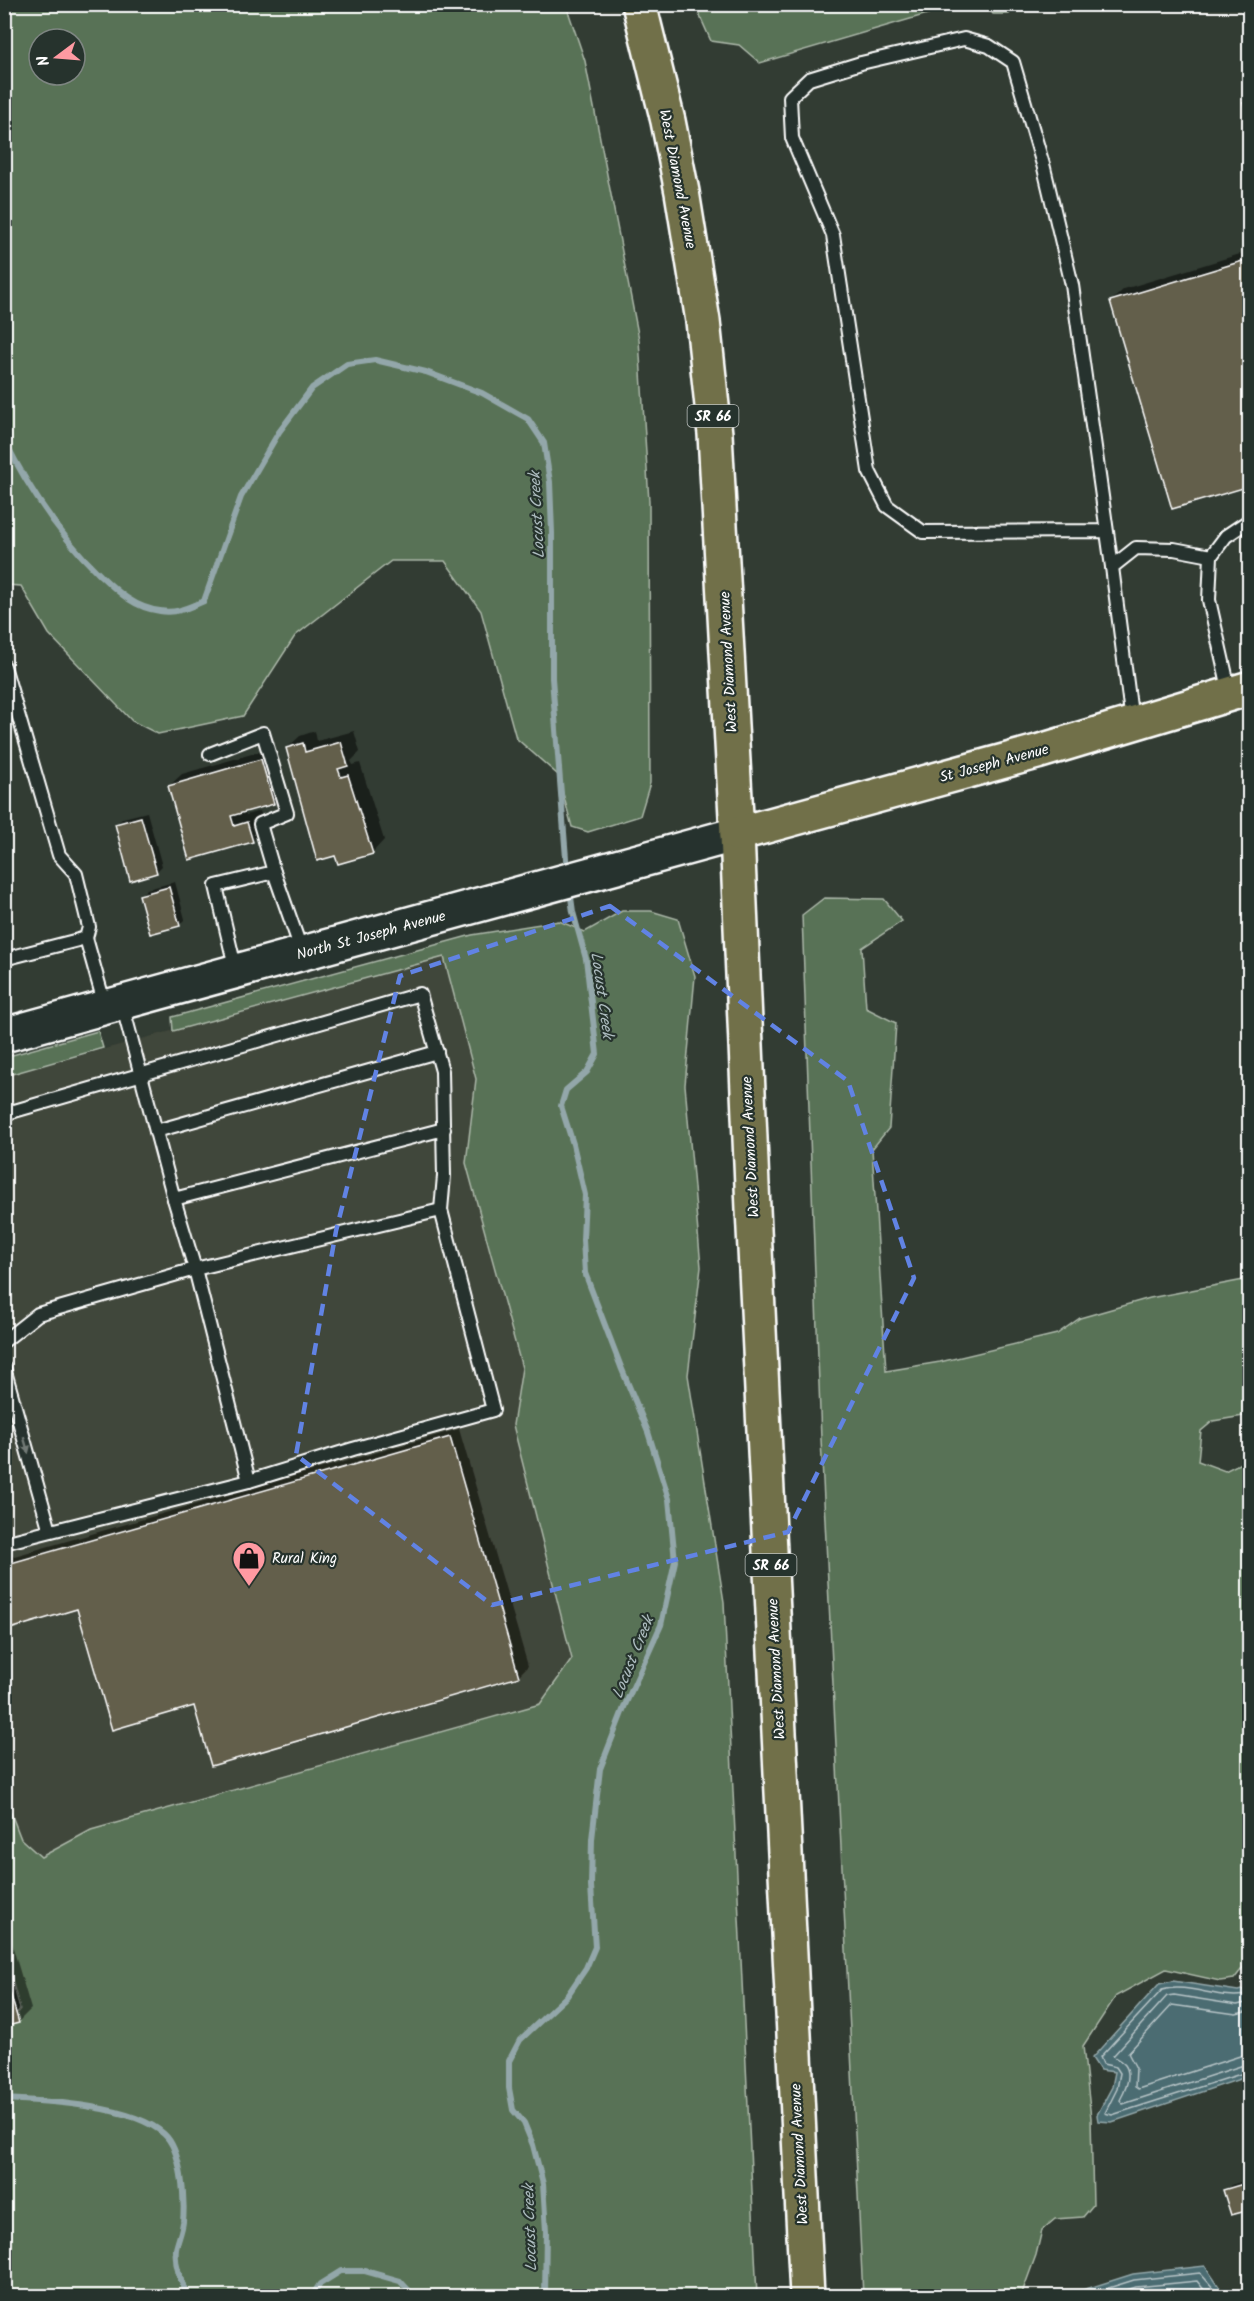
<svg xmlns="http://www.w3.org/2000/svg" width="1254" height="2301" font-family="Kalam,sans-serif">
	<rect width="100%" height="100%" fill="#323c33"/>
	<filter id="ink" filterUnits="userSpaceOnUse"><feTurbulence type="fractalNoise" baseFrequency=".0167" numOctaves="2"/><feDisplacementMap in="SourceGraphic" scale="12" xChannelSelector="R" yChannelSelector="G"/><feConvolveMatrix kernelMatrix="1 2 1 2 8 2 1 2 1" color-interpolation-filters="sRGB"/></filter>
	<g filter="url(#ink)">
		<polygon fill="#41463a" points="444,957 476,1079 466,1163 522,1368 513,1425 572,1659 540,1704 91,1830 41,1857 21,1839 5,1795 5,1076"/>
		<g fill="#597256" stroke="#acb8aa" stroke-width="1.5" fill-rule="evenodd">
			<path d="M5,4L566,5L585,61L639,339L649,502L650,783L640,816L588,832L572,827L558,775L516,738L481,611L445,561H391L295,636L243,716L158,734L132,721L49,634L21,586L5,585ZM39,39H75V75H39Z"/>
			<polygon points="695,5 695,4 958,5 760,63 739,45 711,41"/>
			<polygon points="987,5 1012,5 1009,14 993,14"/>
			<polygon points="824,898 884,899 902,921 862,948 866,1008 896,1023 889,1128 872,1149 886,1371 940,1362 1057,1334 1080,1318 1150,1298 1249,1279 1249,1415 1213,1421 1201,1431 1198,1461 1225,1471 1249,1459 1249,1960 1234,1979 1220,1981 1166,1969 1116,1996 1083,2046 1091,2118 1093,2205 1083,2217 1055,2219 1042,2230 1036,2255 1021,2296 863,2296 821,1439 802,915"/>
			<polygon points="622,911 651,911 678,919 695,976 685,1085 701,1267 688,1375 724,1602 757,2296 5,2296 5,2021 11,2020 20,2009 5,1954 4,1795 21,1839 41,1857 91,1830 540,1704 572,1659 513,1425 522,1368 466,1163 476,1079 444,957 173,1031 172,1017 472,935 559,921 585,932"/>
			<polygon points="98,1031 103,1048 5,1076 5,1057"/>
		</g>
		<g fill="#4b6c72" stroke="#93a7aa" stroke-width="1.5">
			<polygon points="1173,1981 1238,1991 1249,1988 1249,2076 1112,2122 1098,2121 1097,2115 1112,2087 1115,2072 1100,2070 1092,2058 1159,1984"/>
			<polygon points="1205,2266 1220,2288 1223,2296 1064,2296 1133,2274"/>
		</g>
		<g fill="#0007">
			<polygon points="1250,251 1250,484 1111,301 1124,289"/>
			<polygon points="315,731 317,741 354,731 360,752 351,761 353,765 360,763 384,840 372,853 287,748 300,736"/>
			<polygon points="273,748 285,790 273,803 245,811 246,815 260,811 265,829 252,841 169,786 182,774"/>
			<polygon points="147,812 162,866 156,872 117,824 123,818"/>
			<polygon points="175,882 185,919 179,925 141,895 147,889"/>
			<polygon points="459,1429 528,1666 518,1676 195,1704 78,1608 4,1605 4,1559"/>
			<polygon points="4,1917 31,2009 18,2022 4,2026"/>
			<polygon points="1250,2179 1250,2208 1225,2191 1231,2185"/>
		</g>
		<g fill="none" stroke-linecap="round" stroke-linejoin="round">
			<g stroke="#b7c4c7" stroke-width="1.5">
				<path d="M1250,1994C1221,2002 1190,1982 1162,1990L1100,2057L1103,2064L1116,2067L1120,2073L1117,2089L1105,2113L1112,2115L1250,2071"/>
				<path d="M1250,2002L1237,2005L1174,1995L1167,1996L1113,2056C1117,2059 1122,2061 1125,2065C1132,2075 1125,2091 1120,2100L1123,2104L1250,2063"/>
				<polyline points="1250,2011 1236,2014 1172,2005 1128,2053 1136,2068 1135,2087 1138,2089 1240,2056 1250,2054"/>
				<polyline points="1083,2296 1134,2280 1200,2273 1215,2290 1216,2296"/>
				<polyline points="1108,2296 1136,2287 1197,2281 1209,2296"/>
				<polyline points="1137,2296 1193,2290 1199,2296"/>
			</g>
			<g stroke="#93a7aa" stroke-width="6">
				<path d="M4,439C29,490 58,534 99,574C117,591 134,608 160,611C177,614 189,607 204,601L241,497L279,432L312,388L347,364L375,360L426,372L482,393L528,419L544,443L550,482L552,533V678L567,871"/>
				<path d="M4,2099C46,2101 133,2105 164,2134C182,2150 185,2199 183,2222C182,2231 178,2240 176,2249C174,2266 181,2281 188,2296"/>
				<polyline points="312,2296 320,2284 341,2271 365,2271 400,2281 414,2296"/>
				<polyline points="545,2296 546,2231 543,2184 533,2145 524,2123 513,2110 509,2088 509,2061 520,2040 567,1996 586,1968 595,1947 591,1886 592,1839 600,1769 625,1705 661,1625 675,1561 669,1499 648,1432 621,1367 585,1273 583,1240 585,1195 573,1144 561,1106 566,1090 587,1072 597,1054 586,959 573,912 570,890"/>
			</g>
		</g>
		<g fill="#635e4c" stroke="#fff" stroke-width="1.5">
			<polygon points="1250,101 1250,121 1243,103"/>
			<polygon points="1246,260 1250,270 1250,486 1172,509 1110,301"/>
			<polygon points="341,742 348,766 338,769 341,777 348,775 373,854 338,864 335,856 317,861 286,748 303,743 305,752"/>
			<polygon points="261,759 274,804 231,816 234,826 247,822 253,842 189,860 168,786"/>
			<polygon points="141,817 157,873 130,881 115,824"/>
			<polygon points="169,887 180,926 150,934 139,895"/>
			<polygon points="450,1437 519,1677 211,1766 194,1706 112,1730 77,1609 10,1629 4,1610 4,1565"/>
			<polygon points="4,1972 19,2023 4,2027"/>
			<polygon points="1250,2182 1250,2210 1231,2215 1223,2190"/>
		</g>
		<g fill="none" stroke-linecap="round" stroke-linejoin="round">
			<defs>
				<g id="service">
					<polyline points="1107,531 923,532 887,506 869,471 833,235 792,138 790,97 809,79 861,63 964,39 989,46 1013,62 1044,168 1072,285 1112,567"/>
					<polyline points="4,666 59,855 76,874 89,927 86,938"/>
					<polyline points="1230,693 1209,600 1211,556 1226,536 1250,520"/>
					<polyline points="1132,722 1112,567 1136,548 1174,549 1211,556"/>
					<polyline points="210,754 263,733 287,813 260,824 274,872"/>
					<polyline points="4,959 86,938 105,1006"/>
					<polyline points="236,971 216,886 274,872 302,952"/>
					<polyline points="122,1004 174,1199 195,1269 249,1481"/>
					<polyline points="4,1114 420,994 442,1071 444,1176 441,1210"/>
					<polyline points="156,1131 437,1052"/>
					<polyline points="174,1199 444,1129"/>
					<polyline points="4,1341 38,1314 195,1269 441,1210 493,1410 353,1449 249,1481 4,1543"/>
					<polyline points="4,1368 50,1531"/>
				</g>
				<polyline id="secondary" points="4,1035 737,834"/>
				<g id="primary">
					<polyline points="639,4 668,121 682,192 703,321 715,434 737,834 753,1209 807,2296"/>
					<polyline points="737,834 1037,752 1250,688"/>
				</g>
			</defs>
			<use href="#service" stroke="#fff" stroke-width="16"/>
			<use href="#secondary" stroke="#fff" stroke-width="38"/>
			<use href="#primary" stroke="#fff" stroke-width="38"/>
			<use href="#service" stroke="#26332d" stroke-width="12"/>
			<use href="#secondary" stroke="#26332d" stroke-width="33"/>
			<use href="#primary" stroke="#71704a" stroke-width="33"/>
		</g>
		<defs><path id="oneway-solid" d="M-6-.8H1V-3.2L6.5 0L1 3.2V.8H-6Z" transform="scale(1.5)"/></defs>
		<use fill="#727a76" href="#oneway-solid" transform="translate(26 1445) rotate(74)"/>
	</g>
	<path fill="none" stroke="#6183e4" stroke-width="4.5" stroke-dasharray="12 8" stroke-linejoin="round" d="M610,906L848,1081L914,1278L788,1532L492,1605L296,1455L336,1231L400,976Z"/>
	<defs>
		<symbol id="shop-pin" viewBox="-11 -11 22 30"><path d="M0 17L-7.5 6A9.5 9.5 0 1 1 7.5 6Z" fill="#ff9aa2" stroke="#26332d"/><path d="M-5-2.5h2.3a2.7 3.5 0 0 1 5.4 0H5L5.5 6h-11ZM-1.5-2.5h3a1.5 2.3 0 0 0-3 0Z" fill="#111"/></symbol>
	</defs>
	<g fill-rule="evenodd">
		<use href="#shop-pin" x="230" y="1539" width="38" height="52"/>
	</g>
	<g text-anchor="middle" stroke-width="4.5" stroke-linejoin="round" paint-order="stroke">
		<g fill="#26332d" stroke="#bec2c0" stroke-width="1.5">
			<rect x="687.5" y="405" width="51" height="22" rx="4.5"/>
			<rect x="745.5" y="1554" width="51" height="22" rx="4.5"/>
		</g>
		<g font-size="14" font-weight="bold" fill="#fff">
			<text x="713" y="421">SR 66</text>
			<text x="771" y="1570">SR 66</text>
		</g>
		<g font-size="15" fill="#fff" stroke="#26332d">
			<text transform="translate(678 179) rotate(79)" y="5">West Diamond Avenue</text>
			<text transform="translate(728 662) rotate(-93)" y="5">West Diamond Avenue</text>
			<text transform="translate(994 763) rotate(-15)" y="5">St Joseph Avenue</text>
			<text transform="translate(371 935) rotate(-15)" y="5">North St Joseph Avenue</text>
			<text transform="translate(750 1147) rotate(-93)" y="5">West Diamond Avenue</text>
			<text transform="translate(776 1669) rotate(-93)" y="5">West Diamond Avenue</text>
			<text transform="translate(799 2154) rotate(-93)" y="5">West Diamond Avenue</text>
		</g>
		<g font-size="15" fill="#fff" stroke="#26332d" text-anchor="start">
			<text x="272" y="1563">Rural King</text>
		</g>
		<g font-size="16" font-style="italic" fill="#aebdc0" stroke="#26332d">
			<text transform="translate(536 515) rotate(-93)" y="6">Locust Creek</text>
			<text transform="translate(603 995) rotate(82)" y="6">Locust Creek</text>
			<text transform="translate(632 1657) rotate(-68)" y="6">Locust Creek</text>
			<text transform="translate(529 2228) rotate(-92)" y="6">Locust Creek</text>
		</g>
	</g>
	<rect width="1254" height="2301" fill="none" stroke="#26332d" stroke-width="24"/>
	<rect x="12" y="12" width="1230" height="2277" fill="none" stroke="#fff" stroke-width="2" filter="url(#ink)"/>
	<g transform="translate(57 57) rotate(254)"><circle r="28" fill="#26332d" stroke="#7d8581" stroke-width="1.5"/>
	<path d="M0-4.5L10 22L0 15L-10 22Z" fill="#ff9aa2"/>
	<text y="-9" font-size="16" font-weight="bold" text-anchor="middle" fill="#ffffff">N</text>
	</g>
</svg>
